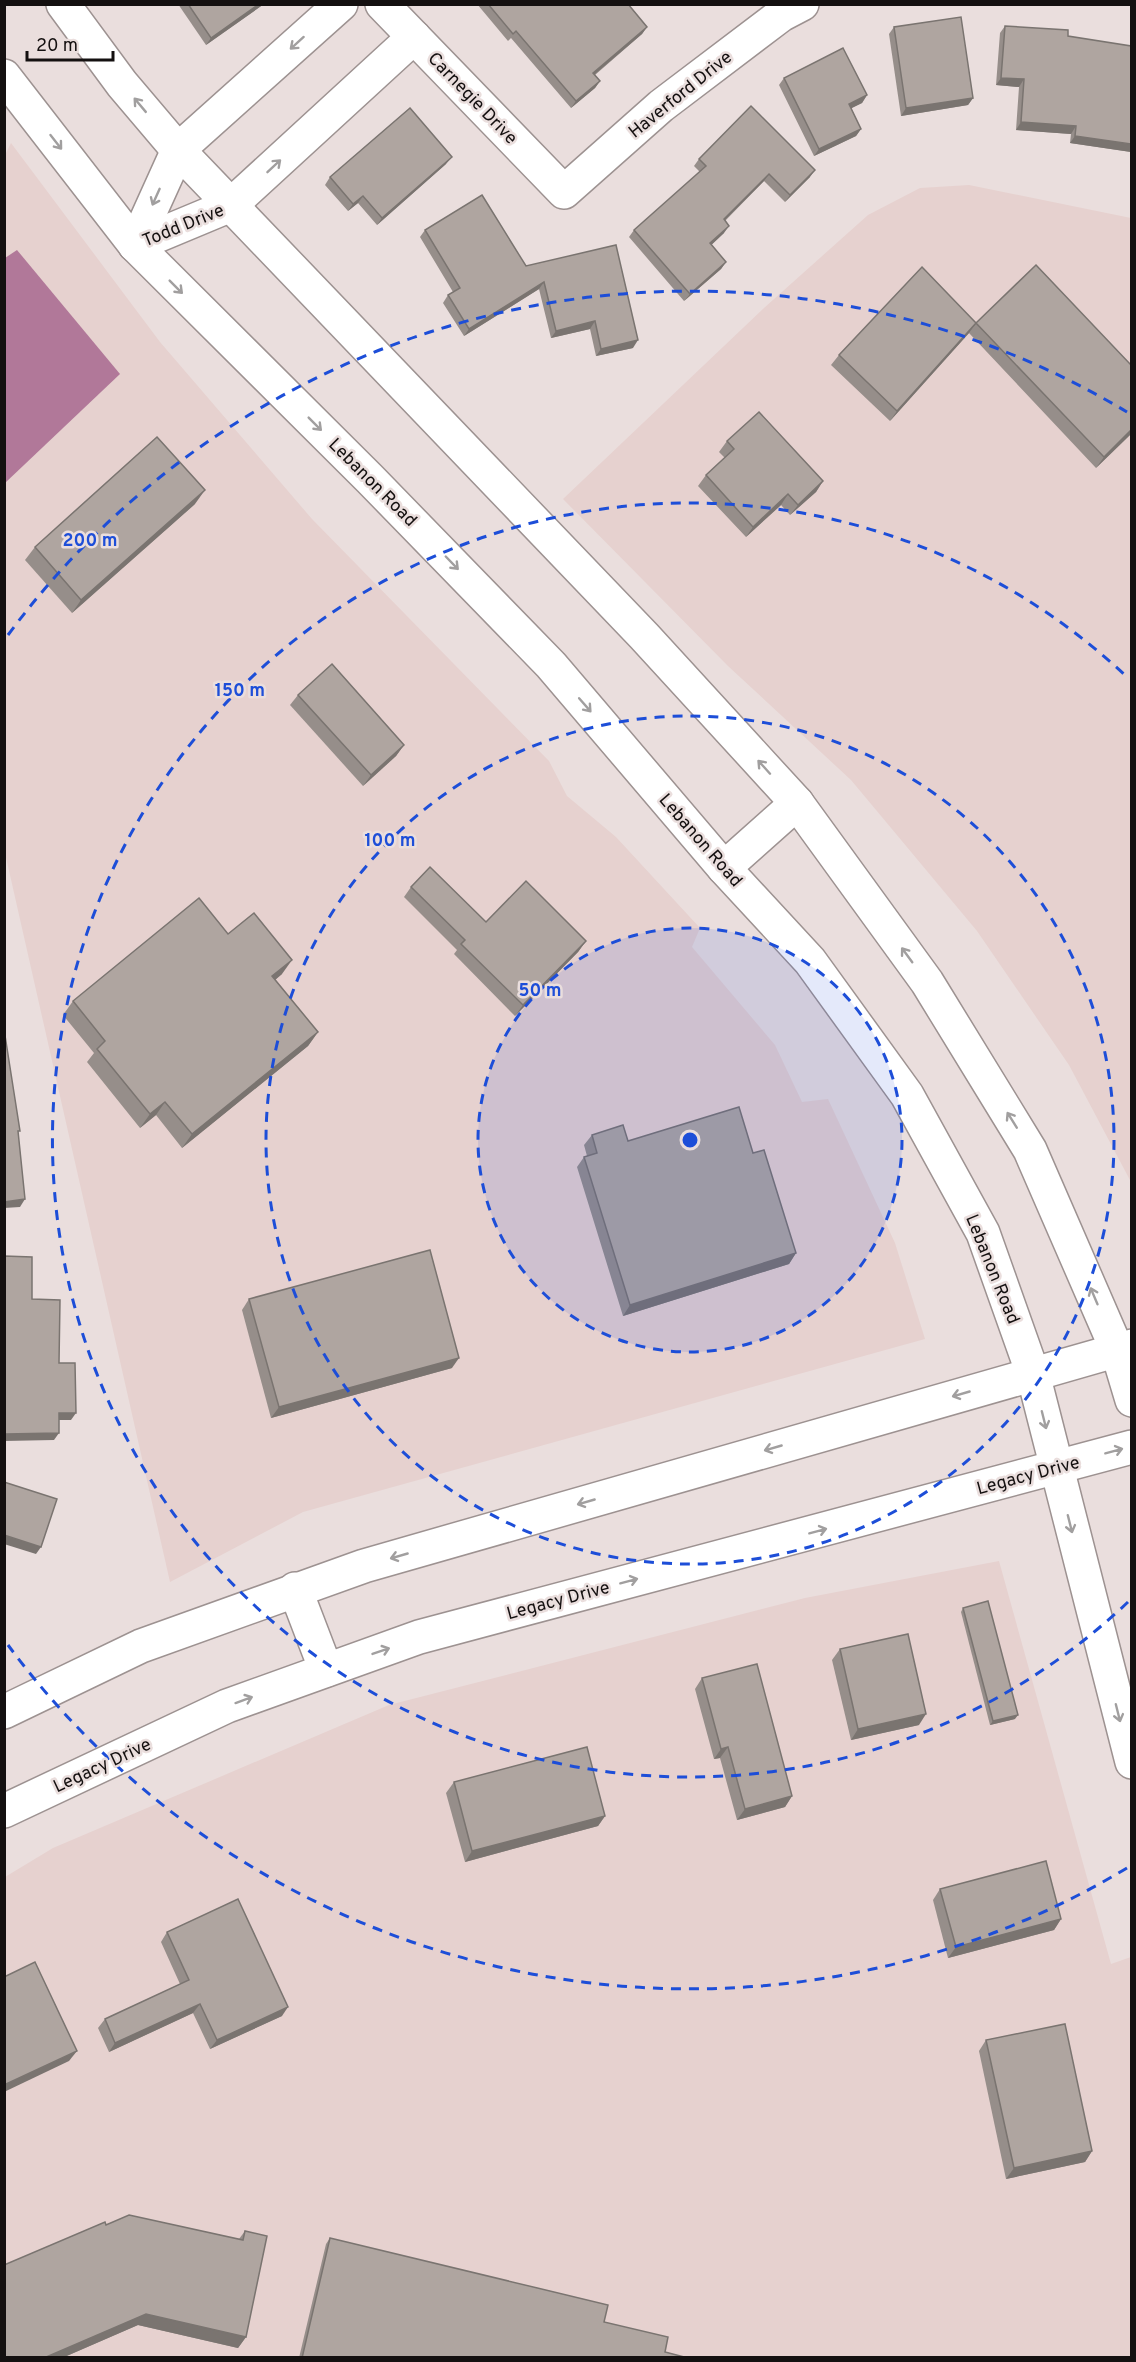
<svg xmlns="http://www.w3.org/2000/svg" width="1136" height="2362" font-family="Overpass,sans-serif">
	<rect width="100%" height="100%" fill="#eadedd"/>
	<g fill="#e6d1cf">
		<polygon points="11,143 160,342 312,519 549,761 567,796 616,837 700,928 692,947 775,1045 802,1102 828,1099 895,1243 925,1339 303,1512 170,1582 5,853 4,157"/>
		<polygon points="969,185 1131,218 1131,1182 1069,1065 977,931 851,780 728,666 563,499 764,308 868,215 920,188"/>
		<polygon points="999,1561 1111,1964 1131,1957 1131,2357 5,2358 5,1877 53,1848 389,1705 805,1598"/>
	</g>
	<polygon fill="#b17899" points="17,250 120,374 5,483 5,258"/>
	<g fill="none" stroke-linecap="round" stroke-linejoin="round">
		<defs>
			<g id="minor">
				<polyline points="382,4 564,192 661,106 781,15 802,4"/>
				<polyline points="135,245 231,205 414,37"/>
				<polyline points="135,245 178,150 341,4"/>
			</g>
			<g id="secondary">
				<polyline points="63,4 122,84 178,150 644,636 797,803 927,982 1030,1150 1117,1350 1132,1400"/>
				<polyline points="4,76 135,245 370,479 551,665 724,868 810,961 907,1095 983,1233 1033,1374 1132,1762"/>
				<polyline points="724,868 797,803"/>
				<polyline points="295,1589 326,1670"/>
				<polyline points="4,1712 141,1646 364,1566 1132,1346"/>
				<polyline points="4,1811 227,1706 419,1637 1132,1447"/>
			</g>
		</defs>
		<use href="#minor" stroke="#9d9291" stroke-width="36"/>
		<use href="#secondary" stroke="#9d9291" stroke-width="36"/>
		<use href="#minor" stroke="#fff" stroke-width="33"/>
		<use href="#secondary" stroke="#fff" stroke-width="33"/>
	</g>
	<g fill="#968e8a">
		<polygon points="178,4 264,4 206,45"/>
		<polygon points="477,4 628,4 647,27 642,34 595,75 600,81 595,88 571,108 511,38 508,41"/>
		<polygon points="1005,26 1068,36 1131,152 1070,143 1071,134 1016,130 1019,87 996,85 1000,33"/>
		<polygon points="894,27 973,98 968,105 901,116 889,34"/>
		<polygon points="784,78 867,95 862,103 851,108 861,129 856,136 814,156 779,85"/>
		<polygon points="699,159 810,177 785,202 764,181 725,221 724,233 711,245 726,262 721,269 684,301 629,237 634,230 700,172 694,166"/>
		<polygon points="446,164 377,225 358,203 348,211 325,185 330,177"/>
		<polygon points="425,230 526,266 633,348 596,356 590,329 551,338 539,289 464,336 443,303 448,295 453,292 420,237"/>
		<polygon points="976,323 1131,434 1096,468 969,333 890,421 831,365 839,355"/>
		<polygon points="727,441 823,481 816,492 790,515 781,505 746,537 698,486 706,475 725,458 719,452"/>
		<polygon points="195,504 72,613 25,560 35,547"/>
		<polygon points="298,695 404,745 396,756 363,786 290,705"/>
		<polygon points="411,887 486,922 586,941 578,952 515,1016 454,954 457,950 404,897"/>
		<polygon points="228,934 282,974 275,980 318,1032 308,1046 182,1148 156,1115 140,1128 87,1062 94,1053 63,1015 73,1001"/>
		<polygon points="592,1135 628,1141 753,1153 796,1253 789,1264 623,1316 577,1167 584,1157 587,1156 584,1145"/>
		<polygon points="249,1299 452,1368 271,1418 242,1310"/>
		<polygon points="963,1608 1015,1719 990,1725 961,1612"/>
		<polygon points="840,1649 919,1725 851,1740 832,1660"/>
		<polygon points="702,1678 792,1796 785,1807 737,1820 720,1758 714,1759 695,1689"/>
		<polygon points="454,1782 605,1816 598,1826 465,1862 446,1793"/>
		<polygon points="940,1889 1061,1919 1054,1930 948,1958 933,1900"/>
		<polygon points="167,1932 282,2016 210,2049 193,2013 109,2052 98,2028 105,2019 180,1984 161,1942"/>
		<polygon points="986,2040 1092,2151 1085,2162 1006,2179 979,2051"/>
		<polygon points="106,2225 239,2239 245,2231 246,2337 238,2348 138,2325 62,2358 4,2358"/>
		<polygon points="330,2238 604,2322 665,2352 688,2358 299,2358 326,2244"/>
	</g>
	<g fill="#7a7470">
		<polygon points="259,4 264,4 206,45 211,38"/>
		<polygon points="647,27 642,34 588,80 593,73"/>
		<polygon points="1001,78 1024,79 1019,87 996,85"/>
		<polygon points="600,81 595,88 571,108 576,101"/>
		<polygon points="867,95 862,103 844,112 849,104"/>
		<polygon points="973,98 968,105 901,116 906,108"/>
		<polygon points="1021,122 1076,126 1071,134 1016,130"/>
		<polygon points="861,129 856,136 814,156 819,149"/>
		<polygon points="1075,136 1131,144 1131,152 1070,143"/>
		<polygon points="452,157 446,164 377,225 382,218"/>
		<polygon points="815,170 810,177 785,202 790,195"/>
		<polygon points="769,174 764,181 718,227 724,219"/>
		<polygon points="363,196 358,203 348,211 353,204"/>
		<polygon points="729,226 724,233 705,251 710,243"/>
		<polygon points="726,262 721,269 684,301 690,294"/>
		<polygon points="544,282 539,289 464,336 469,329"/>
		<polygon points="595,321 590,329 551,338 556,331"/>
		<polygon points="976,323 969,333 890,421 897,411"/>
		<polygon points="638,340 633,348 596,356 601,349"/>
		<polygon points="1131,430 1131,434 1096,468 1104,457"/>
		<polygon points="823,481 816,492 790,515 798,505"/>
		<polygon points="205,490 195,504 72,613 81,600"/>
		<polygon points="788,494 781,505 746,537 753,527"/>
		<polygon points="404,745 396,756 363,786 371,775"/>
		<polygon points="586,941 578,952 515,1016 523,1005"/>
		<polygon points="292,960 282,974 263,990 272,976"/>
		<polygon points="318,1032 308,1046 182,1148 192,1134"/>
		<polygon points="165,1102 156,1115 140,1128 150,1114"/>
		<polygon points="25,1199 20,1207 4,1208 4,1202"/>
		<polygon points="796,1253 789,1264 623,1316 630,1305"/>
		<polygon points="459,1358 452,1368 271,1418 279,1407"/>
		<polygon points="59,1413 76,1413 71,1420 54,1420"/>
		<polygon points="59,1433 54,1440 4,1441 4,1434"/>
		<polygon points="4,1535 41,1547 36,1554 4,1544"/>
		<polygon points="926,1714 919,1725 851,1740 858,1729"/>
		<polygon points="1018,1715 1015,1719 990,1725 993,1721"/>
		<polygon points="728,1747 720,1758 714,1759 721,1749"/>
		<polygon points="792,1796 785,1807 737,1820 745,1809"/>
		<polygon points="605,1816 598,1826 465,1862 472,1851"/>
		<polygon points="1061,1919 1054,1930 948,1958 956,1947"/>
		<polygon points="200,2004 193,2013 109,2052 115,2043"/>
		<polygon points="288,2007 282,2016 210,2049 217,2040"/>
		<polygon points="77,2051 69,2061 4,2092 4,2085"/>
		<polygon points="1092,2151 1085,2162 1006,2179 1014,2168"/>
		<polygon points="146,2314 246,2337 238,2348 138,2325 62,2358 44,2358"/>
	</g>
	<g fill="#afa5a0" stroke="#7a7470" stroke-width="1.5">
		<polygon points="188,4 259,4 211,38"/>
		<polygon points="488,4 628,4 647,27 593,73 600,81 576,101 516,31 513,34"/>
		<polygon points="961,17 973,98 906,108 894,27"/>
		<polygon points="1005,26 1068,30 1068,36 1131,46 1131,144 1075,136 1076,126 1021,122 1024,79 1001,78"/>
		<polygon points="843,48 867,95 849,104 861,129 819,149 784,78"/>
		<polygon points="751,106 815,170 790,195 769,174 724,219 729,226 710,243 726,262 690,294 634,230 706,166 699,159"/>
		<polygon points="410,108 452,157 382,218 363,196 353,204 330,177"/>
		<polygon points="482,195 526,266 616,245 638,340 601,349 595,321 556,331 544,282 469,329 448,295 460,288 425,230"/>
		<polygon points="1036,265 1131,365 1131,430 1104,457 976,323"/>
		<polygon points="922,267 976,323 897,411 839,355"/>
		<polygon points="759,412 823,481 798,505 788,494 753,527 706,475 734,449 727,441"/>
		<polygon points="157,437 205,490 81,600 35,547"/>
		<polygon points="332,664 404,745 371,775 298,695"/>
		<polygon points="430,867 486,922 526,881 586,941 523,1005 461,944 465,940 411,887"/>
		<polygon points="199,898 228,934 254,913 292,960 272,976 318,1032 192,1134 165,1102 150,1114 97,1049 105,1041 73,1001"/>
		<polygon points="4,1029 20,1131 18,1131 25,1199 4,1202"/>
		<polygon points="739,1107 753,1153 764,1150 796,1253 630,1305 584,1157 597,1153 592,1135 623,1125 628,1141"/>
		<polygon points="430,1250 459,1358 279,1407 249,1299"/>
		<polygon points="4,1256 32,1257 32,1299 60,1300 59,1363 75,1363 76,1413 59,1413 59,1433 4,1434"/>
		<polygon points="4,1482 57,1499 41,1547 4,1535"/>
		<polygon points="988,1601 1018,1715 993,1721 963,1608"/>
		<polygon points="908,1634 926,1714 858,1729 840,1649"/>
		<polygon points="757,1664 792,1796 745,1809 728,1747 721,1749 702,1678"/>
		<polygon points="587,1747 605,1816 472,1851 454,1782"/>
		<polygon points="1046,1861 1061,1919 956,1947 940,1889"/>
		<polygon points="238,1899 288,2007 217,2040 200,2004 115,2043 105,2019 189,1980 167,1932"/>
		<polygon points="35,1962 77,2051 4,2085 4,1977"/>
		<polygon points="1065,2024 1092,2151 1014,2168 986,2040"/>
		<polygon points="129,2215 243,2240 245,2231 267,2236 246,2337 146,2314 44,2358 4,2358 4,2265 105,2222 106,2225"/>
		<polygon points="330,2238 608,2305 604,2322 668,2337 665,2352 688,2358 302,2358"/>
	</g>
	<defs><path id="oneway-shaft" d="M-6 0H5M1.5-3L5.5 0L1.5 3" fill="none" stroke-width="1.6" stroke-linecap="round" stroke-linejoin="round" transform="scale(1.5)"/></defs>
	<g stroke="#a19f9f">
		<use href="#oneway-shaft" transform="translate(297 43) rotate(138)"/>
		<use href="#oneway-shaft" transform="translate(140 105) rotate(-130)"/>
		<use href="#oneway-shaft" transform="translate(56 142) rotate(52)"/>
		<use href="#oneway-shaft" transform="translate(274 166) rotate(-43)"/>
		<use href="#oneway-shaft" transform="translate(156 197) rotate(114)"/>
		<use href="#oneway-shaft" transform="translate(176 287) rotate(45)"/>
		<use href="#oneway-shaft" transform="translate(315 424) rotate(45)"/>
		<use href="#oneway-shaft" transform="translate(452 563) rotate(46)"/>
		<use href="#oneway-shaft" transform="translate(585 705) rotate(49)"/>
		<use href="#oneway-shaft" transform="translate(764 767) rotate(-132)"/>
		<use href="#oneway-shaft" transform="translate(907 955) rotate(-126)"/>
		<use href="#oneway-shaft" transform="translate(1012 1120) rotate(-122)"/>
		<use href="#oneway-shaft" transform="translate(1094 1296) rotate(-113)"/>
		<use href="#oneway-shaft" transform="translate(961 1394) rotate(164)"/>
		<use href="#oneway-shaft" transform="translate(1044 1420) rotate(76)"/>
		<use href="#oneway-shaft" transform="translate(773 1448) rotate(164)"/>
		<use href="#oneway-shaft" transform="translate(1114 1451) rotate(-15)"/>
		<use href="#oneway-shaft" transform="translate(586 1502) rotate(164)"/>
		<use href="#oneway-shaft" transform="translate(1070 1524) rotate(76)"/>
		<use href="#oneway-shaft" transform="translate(818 1531) rotate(-15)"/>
		<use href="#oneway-shaft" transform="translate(399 1556) rotate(164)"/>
		<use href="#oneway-shaft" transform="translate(629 1581) rotate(-15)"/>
		<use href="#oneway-shaft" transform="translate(381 1651) rotate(-19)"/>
		<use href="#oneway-shaft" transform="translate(244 1700) rotate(-20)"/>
		<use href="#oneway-shaft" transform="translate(1118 1713) rotate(76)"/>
	</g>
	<circle cx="690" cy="1140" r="212" fill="#1d4ed8" fill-opacity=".12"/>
	<g fill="none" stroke="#1d4ed8" stroke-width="3" stroke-dasharray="10 8">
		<circle cx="690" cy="1140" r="212"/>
		<circle cx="690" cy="1140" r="424"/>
		<path d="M1128 1602A637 637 0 1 1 1128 678"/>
		<path d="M1127 1868A849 849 0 0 1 8 1645M8 635A849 849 0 0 1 1127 412"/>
	</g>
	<g text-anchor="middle" stroke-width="5" stroke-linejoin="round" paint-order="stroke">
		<g font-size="18" fill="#141010" stroke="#eadedd">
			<text transform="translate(680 94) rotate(-39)" y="6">Haverford Drive</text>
			<text transform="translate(473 98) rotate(46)" y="6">Carnegie Drive</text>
			<text transform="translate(183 225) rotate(-22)" y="6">Todd Drive</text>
			<text transform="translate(373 482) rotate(45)" y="6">Lebanon Road</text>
			<text transform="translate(701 840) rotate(49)" y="6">Lebanon Road</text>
			<text transform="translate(993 1269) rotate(68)" y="6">Lebanon Road</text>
			<text transform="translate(1028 1475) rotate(-15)" y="6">Legacy Drive</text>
			<text transform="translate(558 1600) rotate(-15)" y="6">Legacy Drive</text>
			<text transform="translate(102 1765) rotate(-25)" y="6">Legacy Drive</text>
		</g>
	</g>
	<circle cx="690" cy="1140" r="9" fill="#1d4ed8" stroke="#eadedd" stroke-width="3"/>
	<g font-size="18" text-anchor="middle" font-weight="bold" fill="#1d4ed8" stroke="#eadedd" stroke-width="5" stroke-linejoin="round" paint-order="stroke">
		<text x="90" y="546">200 m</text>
		<text x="240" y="696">150 m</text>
		<text x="390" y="846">100 m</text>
		<text x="540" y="996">50 m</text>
	</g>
	<rect width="1136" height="2362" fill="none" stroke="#141010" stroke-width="12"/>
	<path d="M27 51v9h86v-9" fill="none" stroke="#141010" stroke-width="3"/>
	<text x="36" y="51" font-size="18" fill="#141010" stroke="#eadedd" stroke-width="4.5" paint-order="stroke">20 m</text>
</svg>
